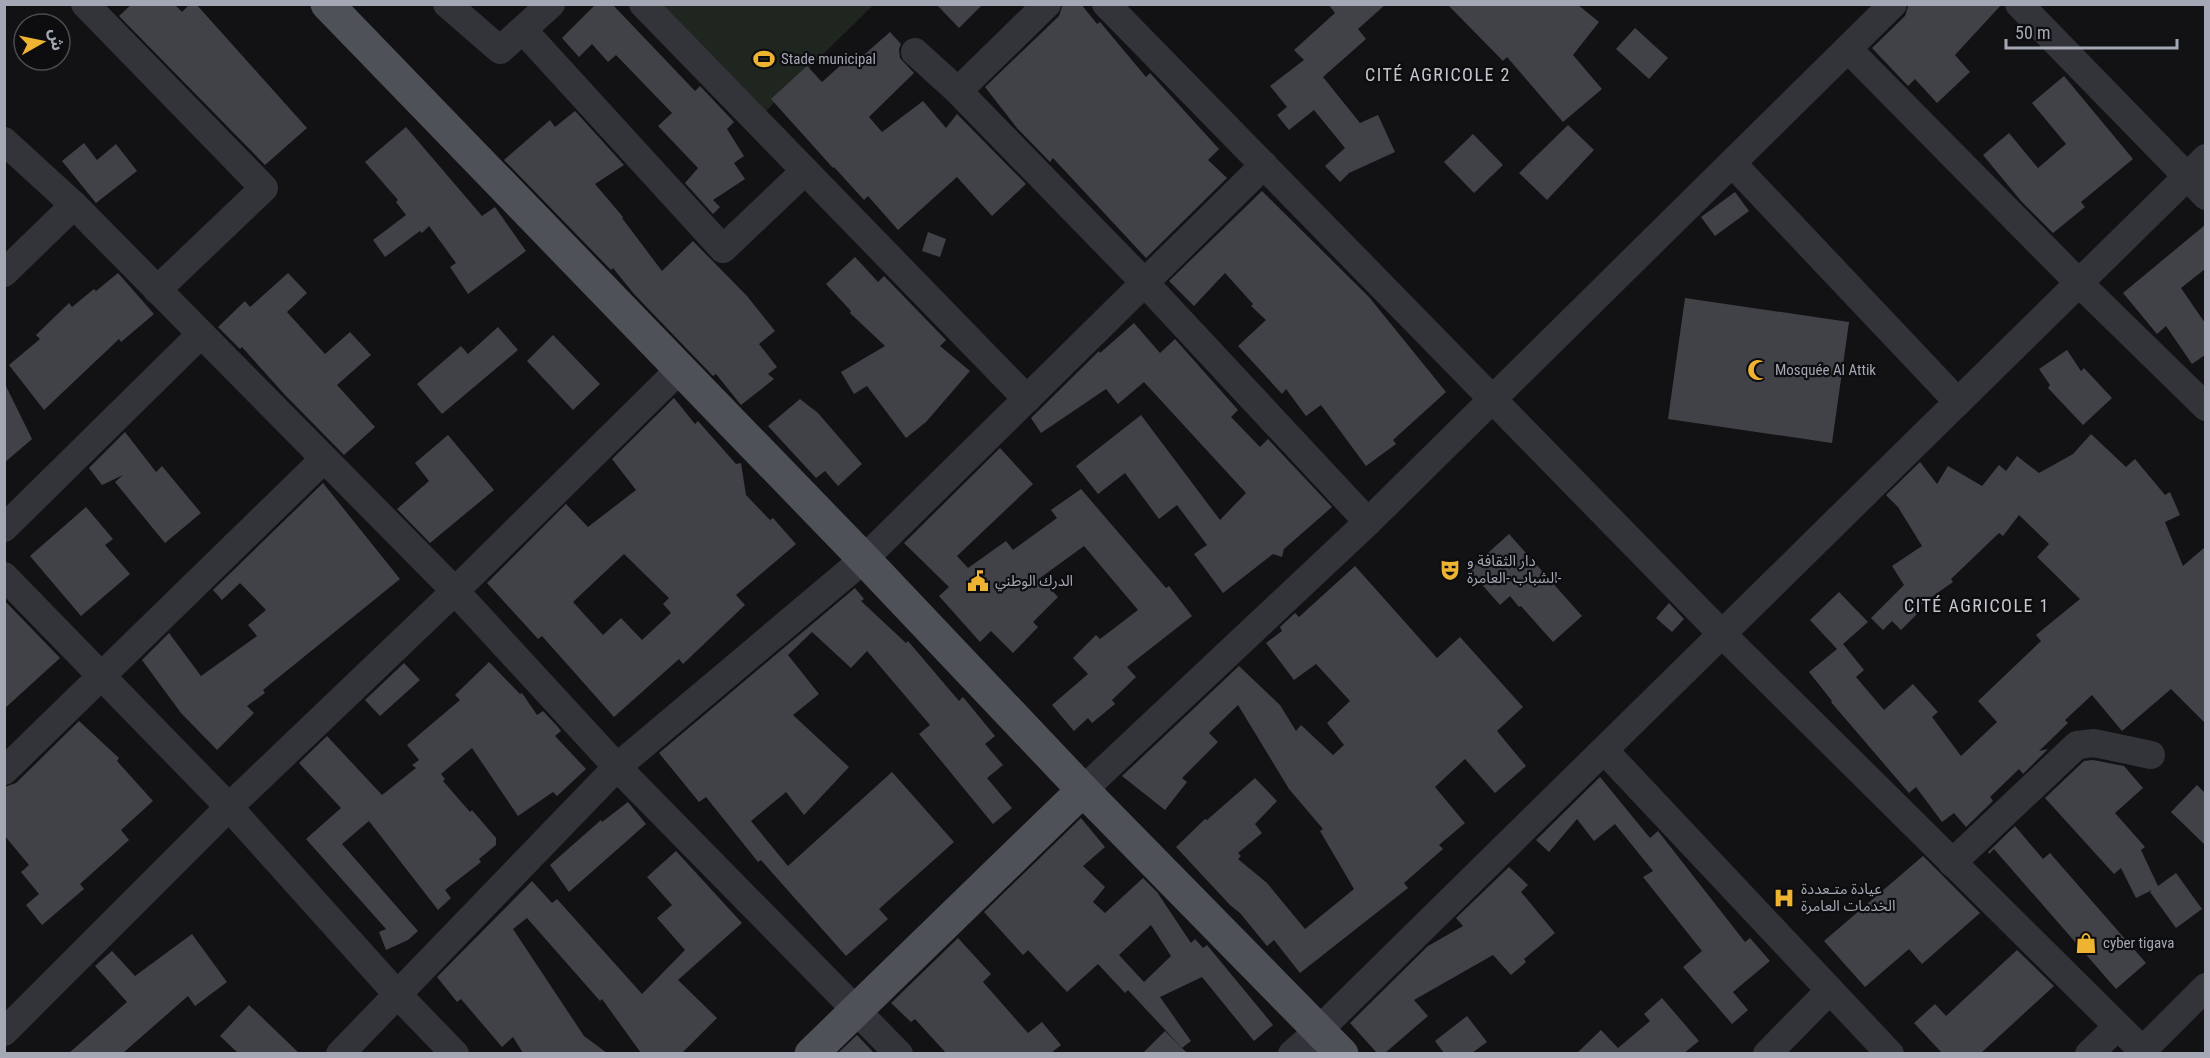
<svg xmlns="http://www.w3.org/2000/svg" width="2210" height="1058" font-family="'Roboto Condensed','Noto Sans Arabic',sans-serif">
	<rect width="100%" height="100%" fill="#121214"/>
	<polygon fill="#1f2620" points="656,5 873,5 763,114"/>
	<g fill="#414247" fill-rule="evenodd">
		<polygon points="132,4 174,4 182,12 190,4 196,4 307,128 265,165 119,16"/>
		<polygon points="596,4 612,4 695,91 700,86 734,122 727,129 744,156 734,163 745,179 713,200 720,207 713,214 685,183 698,168 658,126 672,113 616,55 608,62 592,44 579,57 562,38"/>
		<polygon points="936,4 983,4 959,28"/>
		<polygon points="1063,4 1081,4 1097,24 1100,22 1146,77 1150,73 1219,149 1208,160 1227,178 1146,258 1053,158 1050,162 1017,128 985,87 1059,16"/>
		<polygon points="1328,4 1386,4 1358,29 1366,39 1323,77 1360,123 1378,115 1395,152 1349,173 1340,182 1325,166 1345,148 1314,110 1289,130 1277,115 1287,107 1270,86 1304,60 1294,50 1335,13"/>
		<polygon points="1447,4 1577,4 1599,22 1573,55 1602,89 1563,122 1507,57 1503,61"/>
		<polygon points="1909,4 2002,4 1955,55 1970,72 1937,103 1915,79 1908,86 1872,48 1905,16"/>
		<polygon points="1635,28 1668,58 1649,79 1616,49"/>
		<polygon points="890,32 901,44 899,49 900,58 914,73 869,117 882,132 923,101 946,128 957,114 1026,184 992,216 957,177 898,230 868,196 864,200 834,167 833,168 771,99 807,66 822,82 852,55 857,61"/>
		<polygon points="2064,76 2133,159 2081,202 2085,207 2053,233 2021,201 1983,155 2009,133 2038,168 2066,144 2032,103"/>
		<polygon points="575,111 624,165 595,184 623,217 622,218 662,271 693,241 747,296 775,331 759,344 777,367 768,374 774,379 741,405 716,374 713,376 634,294 613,268 611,270 504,160 550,120 555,127"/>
		<polygon points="1568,125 1594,150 1547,200 1519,173"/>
		<polygon points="406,127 482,216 495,207 526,251 468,294 450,267 456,263 429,226 422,233 420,231 385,257 373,240 406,215 396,202 398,200 365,162"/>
		<polygon points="1473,134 1503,165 1474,193 1444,162"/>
		<polygon points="84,143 97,160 116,144 137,171 96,203 62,161"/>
		<polygon points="1262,191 1369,297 1446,392 1393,440 1396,444 1366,466 1321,405 1306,416 1286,389 1282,394 1238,346 1266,320 1251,306 1253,304 1225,273 1194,306 1169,281"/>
		<polygon points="1735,192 1749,211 1715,236 1701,217"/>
		<polygon points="2205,225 2205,269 2181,288 2205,323 2205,355 2192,364 2166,326 2157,334 2123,293"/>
		<polygon points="928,232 946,239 940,257 922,251"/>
		<polygon points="855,257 878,282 884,276 946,340 940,346 970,371 926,422 906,438 867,386 854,394 841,372 885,346 850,313 851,311 826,284"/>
		<polygon points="118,273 154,314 121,342 119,339 44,410 9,365 40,339 36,335 69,303 72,307 94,289 96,291"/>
		<polygon points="288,273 307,293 287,312 325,354 350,332 371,355 337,385 375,427 344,455 285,395 242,347 240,349 218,327 245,301 250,307"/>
		<polygon points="1685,298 1849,322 1832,443 1668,419"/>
		<polygon points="1134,323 1160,353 1175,339 1238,410 1231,417 1260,447 1268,439 1332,507 1284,549 1282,557 1273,554 1223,593 1194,554 1207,545 1177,505 1159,519 1125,473 1098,494 1076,466 1141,415 1220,520 1246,493 1144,382 1118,404 1106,389 1041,433 1031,418 1099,351 1100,353"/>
		<polygon points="498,327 518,350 442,414 417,384 461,346 468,354"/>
		<polygon points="553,335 600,384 573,410 527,361"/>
		<polygon points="2067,350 2081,371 2084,368 2112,398 2083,425 2048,388 2050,385 2039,369"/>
		<polygon points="4,382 32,439 4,463"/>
		<path d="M674,398L695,424L698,421L736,464L741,463L746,495L770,520L773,518L796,544L736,595L745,605L683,664L679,659L614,717L542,636L538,639L487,583L566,504L588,527L636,490L612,459ZM624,554L669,598L663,604L671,613L642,640L621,618L603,635L573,602Z"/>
		<polygon points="800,399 818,413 862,464 838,486 825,471 816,478 768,426"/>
		<polygon points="125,432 156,472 162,466 201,513 165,543 115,482 123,475 102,485 89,468"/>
		<polygon points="2091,434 2126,467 2135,459 2165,495 2170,492 2180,515 2165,522 2183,566 2205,547 2205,723 2171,689 2122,731 2092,695 2065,720 2068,723 2039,751 2048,749 2023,774 2019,769 1990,797 1993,801 1966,827 1954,813 1942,822 1916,787 1909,793 1831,702 1832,701 1809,672 1837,649 1810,620 1839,592 1868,622 1843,644 1864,670 1856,677 1884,710 1913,684 1938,712 1932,717 1961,756 1997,722 1978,701 2041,641 2036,635 2080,599 2037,557 2049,544 2019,515 2003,536 1999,533 1951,579 1953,582 1913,610 1917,614 1901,630 1892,621 1883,630 1871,618 1904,585 1892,566 1922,546 1898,507 1886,495 1920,462 1937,484 1948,466 1982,486 1999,465 2006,471 2017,456 2039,473 2073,454"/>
		<polygon points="448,435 494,490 430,543 397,509 429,481 415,463"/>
		<polygon points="1000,448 1033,484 957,556 968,568 1006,541 1013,550 1057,518 1051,510 1081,489 1166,588 1169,586 1192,616 1127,667 1136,677 1112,700 1115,704 1092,723 1088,718 1074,731 1052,705 1088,674 1073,658 1096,635 1100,639 1138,610 1084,546 1040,578 1058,597 1033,622 1038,627 1013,653 991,631 980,642 939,596 949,587 904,543"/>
		<polygon points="323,483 400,579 263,690 265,693 247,706 254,713 217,750 181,713 142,660 169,633 201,676 257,636 248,625 266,610 240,583 222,600 213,590"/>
		<polygon points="86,507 113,539 105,545 130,574 81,616 30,556"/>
		<polygon points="1509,534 1582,616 1553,642 1521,606 1519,607 1510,596 1500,605 1469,570"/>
		<polygon points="1355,566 1437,658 1460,637 1523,707 1497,731 1526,766 1495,793 1465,759 1435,787 1465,823 1439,845 1443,849 1404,883 1408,888 1300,973 1274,940 1267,946 1240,913 1230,905 1176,847 1205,819 1207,820 1255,778 1277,801 1255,824 1262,833 1238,853 1241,856 1238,859 1267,883 1305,929 1354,889 1320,831 1323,829 1289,789 1238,705 1209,733 1218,742 1182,778 1187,782 1165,810 1122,776 1239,666 1280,705 1296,731 1301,725 1333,755 1344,745 1327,723 1350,701 1316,664 1294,680 1266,643 1282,631 1280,627 1295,613 1299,617"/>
		<polygon points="855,588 864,599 861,601 906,643 908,641 959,701 963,697 995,736 985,744 1003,765 987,778 1012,808 993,824 919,734 930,725 867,651 851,668 812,632 788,655 819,694 793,715 849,767 804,815 786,792 751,821 788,866 892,772 954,842 879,909 888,919 846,956 761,860 758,862 706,797 699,802 659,753"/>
		<polygon points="4,600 60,658 4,709"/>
		<polygon points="1669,603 1684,619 1672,632 1656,618"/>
		<polygon points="489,662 520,694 522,693 537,715 543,711 558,727 561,731 555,736 586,769 557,796 553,792 518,816 472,748 441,774 445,779 443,781 470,812 472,810 496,838 496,845 479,859 481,862 445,890 451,898 438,910 369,821 342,844 418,931 408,940 386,950 379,932 386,929 306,839 341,808 299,763 327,736 382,795 416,768 412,765 419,760 407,745 460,700 455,695"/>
		<polygon points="404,663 420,680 380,716 365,700"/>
		<polygon points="79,721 119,758 117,761 153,801 121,830 129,840 80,884 84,889 42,925 26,905 39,894 21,872 29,865 4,835 4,787 16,783"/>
		<polygon points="2093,760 2124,766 2143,788 2115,813 2145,847 2141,850 2158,886 2176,873 2202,909 2176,928 2150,892 2152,890 2136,898 2121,868 2114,874 2045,798 2084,761"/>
		<polygon points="1600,777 1650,838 1658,831 1745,942 1750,938 1770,961 1733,992 1748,1010 1732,1024 1683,967 1702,951 1643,877 1653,871 1615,824 1594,841 1577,819 1549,852 1536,840"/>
		<polygon points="2197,785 2205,793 2205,845 2171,812"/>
		<polygon points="628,802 646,824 569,892 550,865 601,820 602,822"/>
		<path d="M1081,818L1105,847L1083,866L1105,887L1093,902L1105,913L1143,878L1157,892L1191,943L1195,939L1203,948L1207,945L1273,1025L1254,1041L1202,977L1160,997L1191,1041L1182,1048L1128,990L1125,993L1098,964L1067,992L1028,950L1023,955L984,912ZM1151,925L1171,956L1144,982L1119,955Z"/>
		<polygon points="2015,826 2043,859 2050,853 2146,963 2116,989 1994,849 1989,854 1988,852"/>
		<polygon points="676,851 742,923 678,980 717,1018 682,1053 641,1053 602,999 600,1001 527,918 513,929 584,1036 607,1053 523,1053 513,1037 502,1047 461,999 457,1002 437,977 532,881 552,903 557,899 642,994 685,950 657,918 672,905 647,877"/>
		<polygon points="1923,856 1980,913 1922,964 1909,949 1865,987 1824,941"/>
		<polygon points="1509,867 1528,885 1521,892 1555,933 1524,959 1526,962 1511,975 1493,955 1414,1000 1428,1016 1385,1053 1377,1053 1350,1023 1428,946 1463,926 1456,918"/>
		<polygon points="192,934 227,982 195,1006 188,996 123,1053 69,1053 127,1002 95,966 112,951 135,976"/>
		<polygon points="958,938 991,974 983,982 1028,1033 1042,1022 1061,1045 1051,1053 946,1053 915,1019 911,1022 891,1003"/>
		<polygon points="2017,950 2054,986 1981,1053 1942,1053 1914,1023 1935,1004 1946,1016"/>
		<polygon points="1662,998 1699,1041 1684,1053 1577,1053 1601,1030 1618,1048 1650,1021 1644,1014"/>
		<polygon points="249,1005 299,1053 238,1053 220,1036"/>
		<polygon points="1467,1016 1487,1042 1472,1053 1444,1053 1435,1041"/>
		<polygon points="1165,1031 1187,1053 1143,1053"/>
		<polygon points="857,1035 874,1053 838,1053"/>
	</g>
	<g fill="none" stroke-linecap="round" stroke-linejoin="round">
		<g stroke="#333439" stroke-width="28">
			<polyline points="85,4 264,188 157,290"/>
			<polyline points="447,4 500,50 551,4"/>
			<polyline points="643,4 1027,399"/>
			<polyline points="1106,4 1722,634 2146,1054"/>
			<polyline points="2019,4 2206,196"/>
			<polyline points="523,30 723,249 805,171"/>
			<polyline points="1848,49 2079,283 2206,407"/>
			<polyline points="915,52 958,91 1145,283 1368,522"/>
			<polyline points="958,91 1047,4"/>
			<polyline points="4,141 74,205 455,591 617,767 899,1054"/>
			<polyline points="1732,163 1958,402"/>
			<polyline points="4,273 74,205"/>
			<polyline points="4,528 201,334"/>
			<polyline points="4,576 229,807 397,994 455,1054"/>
			<polyline points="1604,750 1890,1054"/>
			<polyline points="4,771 324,459"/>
			<polyline points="1083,790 1368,522 1893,4"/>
			<polyline points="1952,863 2077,745 2094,743 2151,755"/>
			<polyline points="4,1032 229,807 455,591 680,369"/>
			<polyline points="340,1054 617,767 864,559 1264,165"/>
			<polyline points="1292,1054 1319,1030 2206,158"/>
			<polyline points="1767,1054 1830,990"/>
			<polyline points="2089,1054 2117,1027"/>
			<polyline points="2139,1054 2206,987"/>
		</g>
		<g stroke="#4f5158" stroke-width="33">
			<polyline points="327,4 864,559 1083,790 1342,1054"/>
			<polyline points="811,1054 1083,790"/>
		</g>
	</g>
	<defs>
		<symbol id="stadium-bare" viewBox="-9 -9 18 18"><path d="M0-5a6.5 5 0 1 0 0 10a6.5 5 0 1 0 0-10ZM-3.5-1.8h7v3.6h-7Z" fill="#edb331" stroke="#0d0d0f" stroke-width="2.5" paint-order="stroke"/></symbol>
		<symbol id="mosque-bare" viewBox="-9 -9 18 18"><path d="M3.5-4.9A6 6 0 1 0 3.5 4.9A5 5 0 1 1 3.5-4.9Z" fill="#edb331" stroke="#0d0d0f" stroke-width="2.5" paint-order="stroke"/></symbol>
		<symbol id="theatre-bare" viewBox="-9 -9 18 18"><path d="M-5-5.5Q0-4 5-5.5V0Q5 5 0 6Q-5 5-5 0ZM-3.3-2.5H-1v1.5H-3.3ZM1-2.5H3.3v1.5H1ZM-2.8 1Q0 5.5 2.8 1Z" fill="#edb331" stroke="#0d0d0f" stroke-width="2.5" paint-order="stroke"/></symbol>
		<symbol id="civic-bare" viewBox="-9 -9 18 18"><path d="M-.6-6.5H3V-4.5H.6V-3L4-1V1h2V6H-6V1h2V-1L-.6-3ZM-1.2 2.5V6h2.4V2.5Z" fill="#edb331" stroke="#0d0d0f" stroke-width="2.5" paint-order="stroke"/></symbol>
		<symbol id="hospital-bare" viewBox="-9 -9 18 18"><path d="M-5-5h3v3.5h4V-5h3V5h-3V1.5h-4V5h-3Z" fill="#edb331" stroke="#0d0d0f" stroke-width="2.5" paint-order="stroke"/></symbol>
		<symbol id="shop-bare" viewBox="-9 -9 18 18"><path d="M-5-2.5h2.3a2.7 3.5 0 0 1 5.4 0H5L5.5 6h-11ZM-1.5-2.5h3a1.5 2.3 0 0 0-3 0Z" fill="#edb331" stroke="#0d0d0f" stroke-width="2.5" paint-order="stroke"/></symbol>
	</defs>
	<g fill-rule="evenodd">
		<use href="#stadium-bare" x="749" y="44" width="30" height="30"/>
		<use href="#mosque-bare" x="1743" y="355" width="30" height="30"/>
		<use href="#theatre-bare" x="1435" y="555" width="30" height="30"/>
		<use href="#civic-bare" x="963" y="566" width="30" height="30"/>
		<use href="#hospital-bare" x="1769" y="883" width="30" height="30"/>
		<use href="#shop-bare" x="2071" y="928" width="30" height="30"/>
	</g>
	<g text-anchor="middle" stroke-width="4.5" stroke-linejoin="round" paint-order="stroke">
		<g font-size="15" fill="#a4a8b4" stroke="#0d0d0f" text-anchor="start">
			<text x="781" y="64">Stade municipal</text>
			<text x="1775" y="375">Mosquée Al Attik</text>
			<text x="1467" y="566">دار الثقافة و<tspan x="1467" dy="17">الشباب -العامرة-</tspan></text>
			<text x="995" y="586">الدرك الوطني</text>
			<text x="1801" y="894">عيادة متـعددة<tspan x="1801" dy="17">الخدمات العامرة</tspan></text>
			<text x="2103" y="948">cyber tigava</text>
		</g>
		<g font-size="18" letter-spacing="1.5" fill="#c5c7d0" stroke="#0d0d0f">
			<text x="1438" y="81">CITÉ AGRICOLE 2</text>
			<text x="1977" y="612">CITÉ AGRICOLE 1</text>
		</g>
	</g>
	<rect width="2210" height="1058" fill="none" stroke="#a4a8b4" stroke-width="12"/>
	<g transform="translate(42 42) rotate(81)"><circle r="28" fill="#0d0d0f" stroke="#494b51" stroke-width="1.5"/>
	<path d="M0-4.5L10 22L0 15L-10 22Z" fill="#edb331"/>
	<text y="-9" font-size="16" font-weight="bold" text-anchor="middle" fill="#a4a8b4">ش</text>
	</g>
	<path d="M2006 39v9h171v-9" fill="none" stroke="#a4a8b4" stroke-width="3"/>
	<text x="2015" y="39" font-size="18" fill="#a4a8b4" stroke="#0d0d0f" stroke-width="4.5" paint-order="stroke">50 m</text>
</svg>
